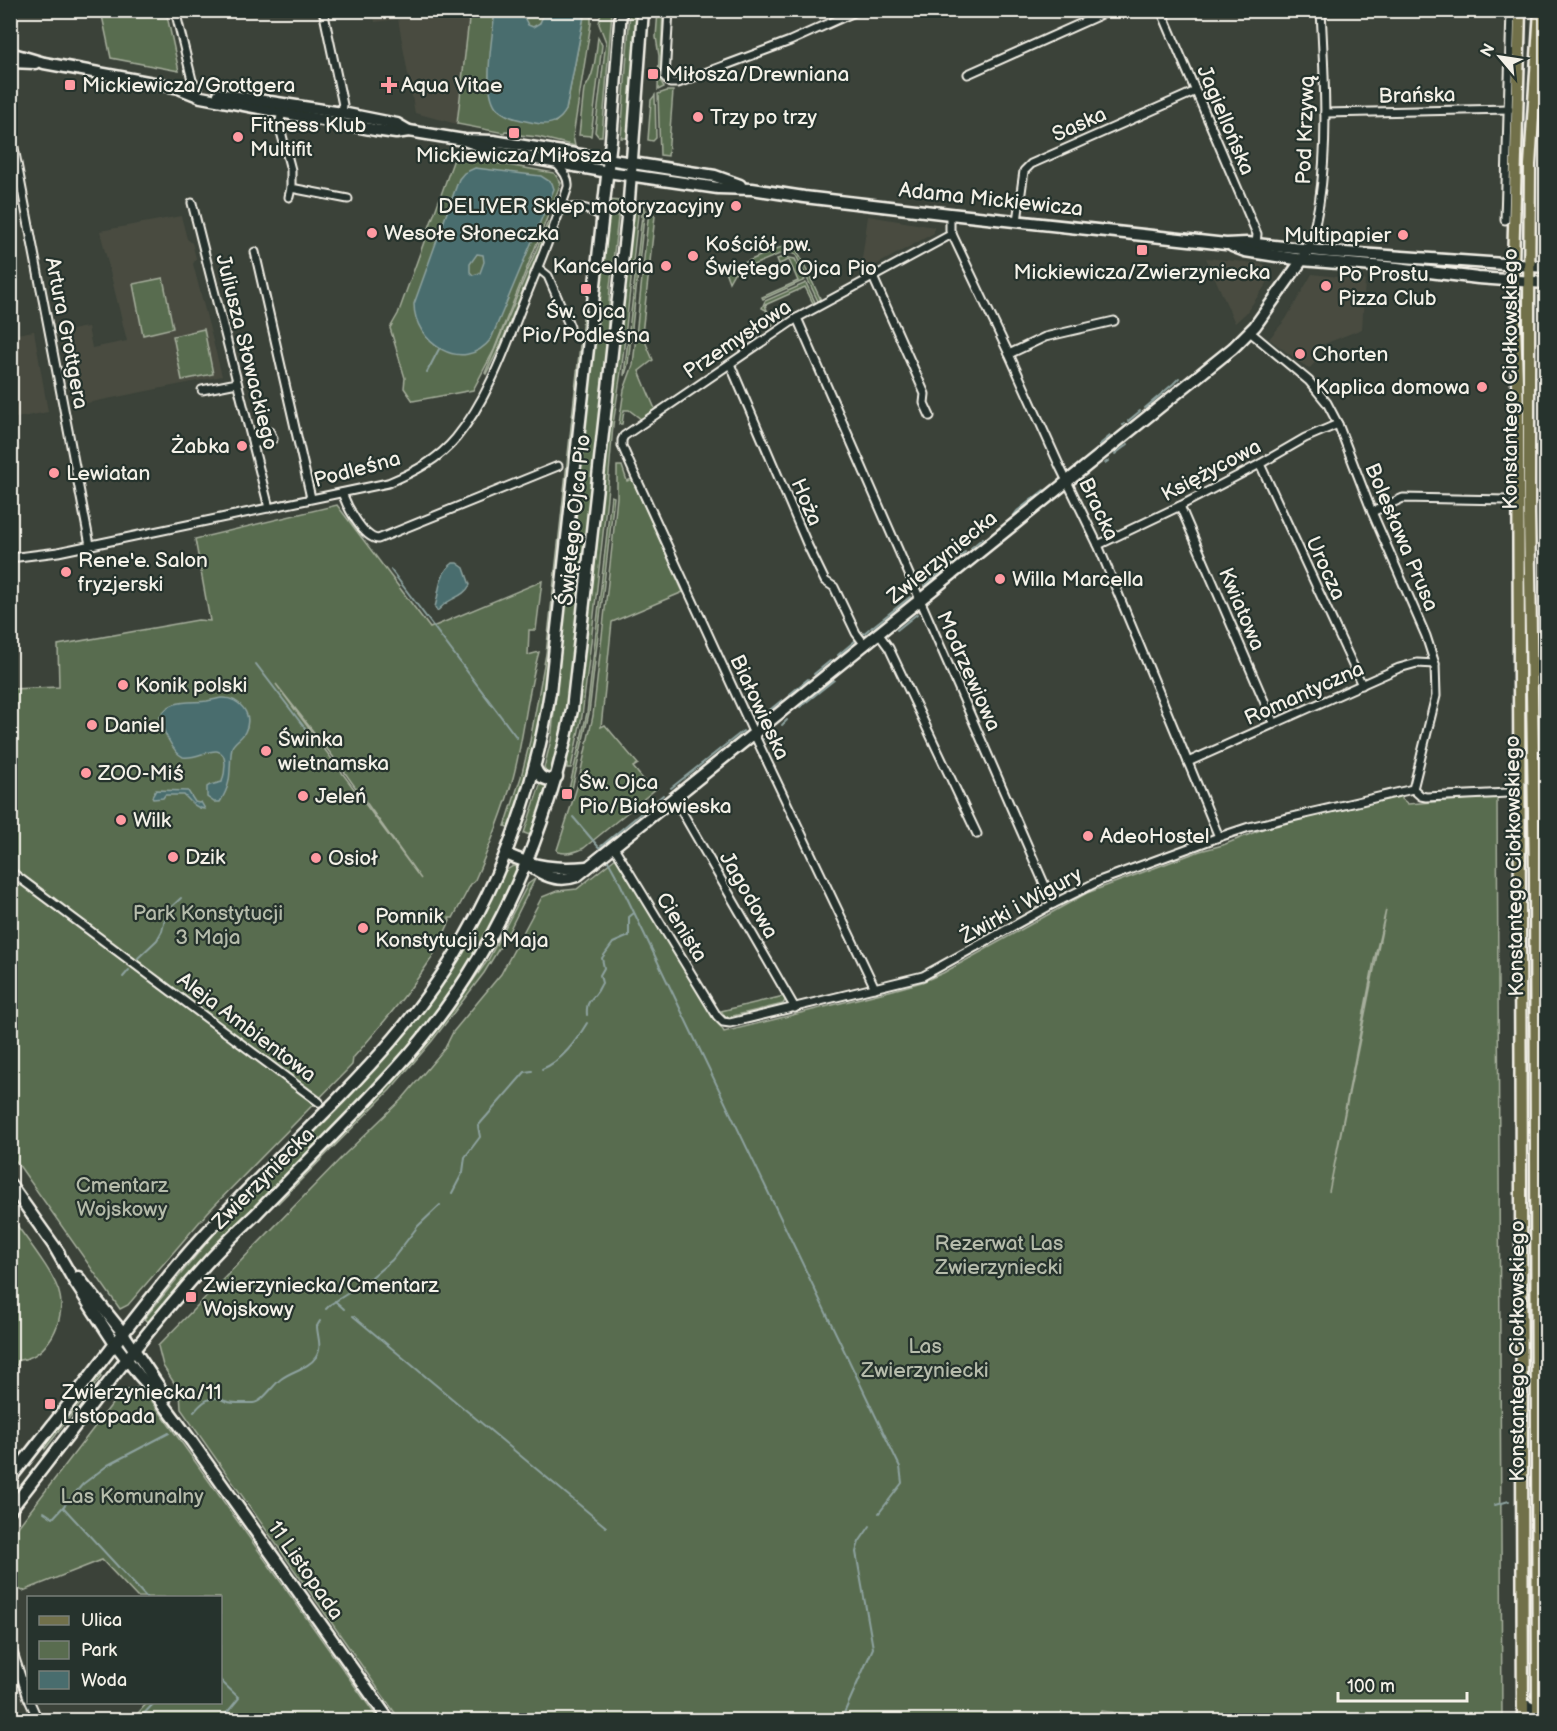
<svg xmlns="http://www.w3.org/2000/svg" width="1557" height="1731" font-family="'Balsamiq Sans',sans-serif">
	<rect width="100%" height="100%" fill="#3b4239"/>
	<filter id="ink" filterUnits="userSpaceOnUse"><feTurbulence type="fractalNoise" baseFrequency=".0167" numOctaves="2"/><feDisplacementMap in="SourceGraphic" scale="12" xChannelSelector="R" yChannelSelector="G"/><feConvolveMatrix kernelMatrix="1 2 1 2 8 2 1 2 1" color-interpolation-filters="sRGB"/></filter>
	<g filter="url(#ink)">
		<g fill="#494c41">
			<polygon points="373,11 470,11 457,124 415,113 398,19 375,22"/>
			<polygon points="181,216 187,239 192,243 196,258 193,264 222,376 72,406 59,332 88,327 92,348 127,341 100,231"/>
			<polygon points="868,216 934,227 934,233 867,270 862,259"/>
			<polygon points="1206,258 1264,264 1270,279 1246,313 1235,323"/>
			<polygon points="1312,274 1365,280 1362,329 1314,348 1318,359 1309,369 1269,339 1286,319"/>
			<polygon points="34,331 48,412 11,419 11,335"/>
		</g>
		<g fill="#596c4f" stroke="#a6ae9c" stroke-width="1.5" fill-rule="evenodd">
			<polygon points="101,11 166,11 179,71 111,58"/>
			<polygon points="470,11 495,11 489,77 555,122 561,117 566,110 585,11 591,11 591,23 573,136 575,146 538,137 519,135 519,132 505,131 504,133 457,124"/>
			<path d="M526,11H545C544,16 538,33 528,25C526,23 525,20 522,17Z"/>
			<polygon points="601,11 612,11 602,136 598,136 595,132 606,42 599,24"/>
			<polygon points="630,11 638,11 629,138 621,138"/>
			<polygon points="658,11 663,11 660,80 664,87 658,90 659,56 656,37"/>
			<path d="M598,37L602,45L591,136L579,135L584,89C595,76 596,53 598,37Z"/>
			<polygon points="667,91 673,91 668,156 660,155 658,94"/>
			<polygon points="655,95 656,138 653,141 648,140 651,100"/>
			<polygon points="455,156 554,173 561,183 494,350 473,390 413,401 404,388 405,378 390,328 398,314"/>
			<polygon points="609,200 620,201 610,287 605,371 565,721 553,773 550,775 547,774 544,768 551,740"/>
			<polygon points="634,204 639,205 622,365 613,425 607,497 591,642 582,716 571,768 567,768 567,758 576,715 586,642"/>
			<polygon points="643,206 645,208 628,364 625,375 624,375"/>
			<polygon points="649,210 655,216 642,334 653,360 639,371 655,409 641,419 629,410 624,410 622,424 619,424 624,390 633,365"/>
			<polygon points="548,222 550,223 502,342 486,374 485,373"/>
			<polygon points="793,242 821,300 818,301 796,255 787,251 734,273 729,282 725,271"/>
			<polygon points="783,257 795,259 805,280 763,299 762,297 798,281 789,260 779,264 777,259"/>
			<polygon points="163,278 173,328 143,335 133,284"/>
			<polygon points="806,283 815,302 813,303 805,287 765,305 773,325 772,326 766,310 762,308 765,301"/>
			<polygon points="584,309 586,323 542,708 534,748 510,828 505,826 521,777 530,741 546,654"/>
			<polygon points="204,329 213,374 182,380 173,336"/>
			<path d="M617,466H622L627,481L632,479L683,592L612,622L601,727L605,725L638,764L633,767L647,784L657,788L584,848C575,853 567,854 558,852L557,850L578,784L593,716L613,538L617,497Z"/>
			<polygon points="611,496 614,497 589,713 572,789 569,789 587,713"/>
			<path d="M337,505L430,628L542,581L536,630H529L528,655L539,652C527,693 524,737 513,778C503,814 489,848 474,882L471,884L453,918H449L450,921C444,934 438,947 431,959C408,994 381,1026 353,1058L352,1065L208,1212L128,1305L120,1309L11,1154L10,689L59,687L58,645L198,620L210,621L195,539ZM276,684L338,763L421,879Z"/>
			<polygon points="541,782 549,785 533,836 524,833"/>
			<path d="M1402,796V799L1408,804L1497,797L1502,1720H1180L1101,1711L1099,1720H400L181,1409L180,1392L163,1366L158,1346L345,1154L403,1098L445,1048L453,1032L501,974L542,897L557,891L577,889L617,857L724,1032L893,990L922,982L943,973L1087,893L1200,851L1223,845L1275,824ZM1386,910L1329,1192L1374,961Z"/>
			<path d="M513,866L517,867L518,872L484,941L461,978L420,1034L373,1087L203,1260L149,1323L144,1319C174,1283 203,1246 234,1211C290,1147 360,1091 413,1024C449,977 478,925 503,872Z"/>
			<polygon points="535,879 506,937 484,973 432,1041 390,1090 278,1203 276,1200 399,1074 438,1028 488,960 528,884"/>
			<polygon points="784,996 785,1001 783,1004 729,1017 725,1016 721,1011"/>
			<path d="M11,1217C24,1236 56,1275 60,1296C63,1310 58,1329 49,1341C42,1351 32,1359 19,1360L17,1365L11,1368Z"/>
			<polygon points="98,1375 101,1377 45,1449 44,1445"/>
			<polygon points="142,1387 379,1720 132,1720 147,1703 220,1702 220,1598 137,1597 102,1560 23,1591 14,1587 11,1581 11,1536 122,1391"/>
		</g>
		<g fill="#496d6e" stroke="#8da29f" stroke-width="1.5" fill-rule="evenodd">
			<path d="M495,11H526L523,18L525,19L528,25L533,27L540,23L545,11H585L566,110C559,123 548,126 535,123C522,120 505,118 496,107C482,89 493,33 495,11Z"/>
			<path d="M475,168L541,176L552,183L554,189L491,339C463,375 414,343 414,304L459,179L464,173ZM477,254L483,255L484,262L480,273L473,275L470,272V264Z"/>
			<path d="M453,563H457L464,568L470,585C464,596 454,597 445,604C442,606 440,609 437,611L435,607C440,590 438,574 453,563Z"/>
			<path d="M221,698C239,697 254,714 245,732C242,738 235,741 232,747C228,770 234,780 220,802H214L207,797V787L210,785L222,782C224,776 225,770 225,764C224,737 198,761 183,757C173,753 161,727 160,717C169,698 190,703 207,701C212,700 217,699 221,698Z"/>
			<path d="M156,790L188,791L195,802L199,803L201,802L205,809C196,809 190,801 184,795H165L163,798L153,799L152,797Z"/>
		</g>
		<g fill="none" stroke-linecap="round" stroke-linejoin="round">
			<g stroke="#8da29f" stroke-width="2">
				<polyline points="427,372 439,349"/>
				<polyline points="1145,408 1173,384 1179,378"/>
				<polyline points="1128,421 1140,411"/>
				<polyline points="1123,425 1124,424"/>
				<polyline points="1099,445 1110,436"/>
				<polyline points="1115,454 1128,444"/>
				<polyline points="1105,463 1108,461"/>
				<polyline points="1014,515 1017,511 1044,490"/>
				<polyline points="971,548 983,538"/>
				<polyline points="960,557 965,552"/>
				<polyline points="391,570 517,738"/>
				<polyline points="924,586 955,560"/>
				<polyline points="871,628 910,597"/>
				<polyline points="897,630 917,614"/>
				<polyline points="862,635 869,629"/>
				<polyline points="838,655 856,640"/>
				<polyline points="256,664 320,748"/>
				<polyline points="814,674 830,661"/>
				<polyline points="790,694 808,679"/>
				<polyline points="800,707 834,680"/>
				<polyline points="761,717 782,700"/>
				<polyline points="782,725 787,720"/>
				<polyline points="763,739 772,732"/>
				<polyline points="671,788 743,731"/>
				<polyline points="573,817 602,851"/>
				<polyline points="600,847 663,795"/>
				<polyline points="607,859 618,879 900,1467 902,1483 879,1513"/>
				<polyline points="138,958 157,940 162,931 167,911 181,898"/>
				<polyline points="123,977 129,970"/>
				<path d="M587,1015C586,1001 590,1002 597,992C599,989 600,986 602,983L600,975L604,968L602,958L613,943L629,936V917L634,913"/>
				<path d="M542,1069C562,1061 576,1041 587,1023"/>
				<polyline points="452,1193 463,1172 465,1157 480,1137 478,1126 525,1072 532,1071"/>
				<polyline points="335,1301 344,1309"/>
				<polyline points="326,1309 331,1304 366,1282 392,1260 418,1226 440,1205"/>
				<polyline points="353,1316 606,1527"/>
				<path d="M194,1412C200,1405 207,1397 217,1398C222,1398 221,1400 225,1401C232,1404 246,1403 253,1403C263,1402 273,1385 281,1379C291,1371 309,1368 316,1357C323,1347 317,1336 317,1326L320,1321"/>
				<polyline points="1495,1505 1509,1501"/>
				<polyline points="44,1512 53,1518 63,1507"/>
				<polyline points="147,1598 63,1507 83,1484 108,1465 169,1433"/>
				<polyline points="220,1680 239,1698 221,1720"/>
				<polyline points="138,1720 155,1702"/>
				<polyline points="841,1720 873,1648 856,1552 859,1542 870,1526"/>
			</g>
			<defs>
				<g id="street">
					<polyline points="175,10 192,80 198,90"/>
					<polyline points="323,10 343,105 341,117"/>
					<polyline points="669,10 665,77 670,83 678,83 790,41 859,10"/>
					<polyline points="1161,10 1257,234 1256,244"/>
					<polyline points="968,74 1111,10"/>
					<polyline points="282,113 279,124 291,170 291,188 348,199"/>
					<polyline points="1325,113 1509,109"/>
					<polyline points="10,127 90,545"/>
					<polyline points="289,197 291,188"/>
					<polyline points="192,203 269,508"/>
					<path d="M560,211C576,204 588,208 603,217"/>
					<polyline points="1505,220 1511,10"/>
					<polyline points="1017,221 1024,171 1031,164 1196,91"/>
					<polyline points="952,234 1009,354 1060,467 1098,545 1219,837"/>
					<path d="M1308,249C1314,234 1316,220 1319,204C1329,140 1324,75 1321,10"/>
					<polyline points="255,252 311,498"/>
					<polyline points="538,268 548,276 570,327"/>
					<polyline points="873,277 925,394 924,403 930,416"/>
					<polyline points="797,318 1053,904"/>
					<polyline points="1250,332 1309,381 1327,403 1338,424 1372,512 1426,636 1435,664 1436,696 1413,789"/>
					<polyline points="1009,354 1045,337 1114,321"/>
					<polyline points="730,364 808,546 825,581 834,587 856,633 865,645"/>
					<polyline points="202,390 237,383"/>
					<polyline points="253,444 273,439 270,432"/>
					<polyline points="1260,464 1362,685"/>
					<path d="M342,493C347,506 363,538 378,539L558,466"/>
					<polyline points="1180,506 1274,724"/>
					<polyline points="1372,512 1403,498 1507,500"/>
					<polyline points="1098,545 1180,506 1260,464 1305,438 1338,424"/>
					<path d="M10,558L58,552L388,483C414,472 438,460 456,438C486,401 503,355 520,311C537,270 554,229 568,187C569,177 562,170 556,163"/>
					<polyline points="878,633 889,648 977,834"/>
					<polyline points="1188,762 1399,668 1417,663 1435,664"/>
					<polyline points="674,798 795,1008"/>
					<polyline points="614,847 717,1016 723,1022 730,1023 923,976 1053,904 1099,881 1219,837 1249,827 1413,789 1421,796 1426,797 1508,793"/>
					<polyline points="10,871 319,1102"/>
					<polyline points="875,988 754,734 635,475 622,446 622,440 624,436 797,318 952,234 950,231 950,214"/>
					<polyline points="10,1643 28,1698"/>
					<polyline points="30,1702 38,1720"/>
				</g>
				<g id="secondary">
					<polyline points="10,53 44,63 186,89"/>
					<polyline points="10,62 35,63"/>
					<polyline points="181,89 201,97 375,130 396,133 409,131 464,140 493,141 715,176 740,185"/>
					<polyline points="219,94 342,113 397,124 409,131"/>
					<polyline points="464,140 498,152 608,172 718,188 752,189 804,197 950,214 1226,244 1247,243 1330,252 1546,267"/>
					<polyline points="1232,246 1245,251 1302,260 1397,268 1478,278 1546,283"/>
					<path d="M535,768C538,775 541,778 549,780L557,777"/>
					<path d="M506,854C535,867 556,870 587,867"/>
					<path d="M527,863C542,876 558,883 577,876L1233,348L1255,326L1302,260L1308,249"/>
					<polyline points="10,1184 59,1253"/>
					<polyline points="55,1248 74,1281 115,1344 139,1375 157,1395 192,1442 389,1720"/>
					<polyline points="78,1277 123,1333 166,1397"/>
					<path d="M10,1479C38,1443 67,1407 94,1371C125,1331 155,1291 188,1253C254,1178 330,1113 394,1038C478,940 530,819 550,692L611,140L621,10"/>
					<path d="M10,1510C75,1428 136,1342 206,1264C221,1247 238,1231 255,1215C302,1166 351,1119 397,1068C489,967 545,843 572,710L629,200L643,10"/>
					<polyline points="1523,1704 1537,1711 1546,1711"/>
				</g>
				<g id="primary">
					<polyline points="1520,10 1513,265 1518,411 1523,1720"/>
					<polyline points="1538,1720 1535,873 1529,514 1529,304 1530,165 1540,10"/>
				</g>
			</defs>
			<use href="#street" stroke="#f4f1e8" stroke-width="11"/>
			<use href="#secondary" stroke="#f4f1e8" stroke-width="15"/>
			<use href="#primary" stroke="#f4f1e8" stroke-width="15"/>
			<use href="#street" stroke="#26332d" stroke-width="7"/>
			<use href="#secondary" stroke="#26332d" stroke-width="10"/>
			<use href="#primary" stroke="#71704a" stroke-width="10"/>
		</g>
	</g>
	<g fill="#ff9aa2" stroke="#26332d" stroke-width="2">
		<rect x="647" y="68" width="12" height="12" rx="3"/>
		<rect x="64" y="79" width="12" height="12" rx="3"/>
		<path d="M386 76h6v6h6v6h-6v6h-6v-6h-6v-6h6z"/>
		<circle cx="698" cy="117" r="6"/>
		<rect x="508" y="127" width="12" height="12" rx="3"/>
		<circle cx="238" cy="137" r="6"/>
		<circle cx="736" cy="206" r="6"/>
		<circle cx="372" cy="233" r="6"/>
		<circle cx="1403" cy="235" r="6"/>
		<rect x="1136" y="244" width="12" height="12" rx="3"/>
		<circle cx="693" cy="256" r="6"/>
		<circle cx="666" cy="266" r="6"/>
		<circle cx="1326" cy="286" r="6"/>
		<rect x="580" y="283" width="12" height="12" rx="3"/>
		<circle cx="1300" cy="354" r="6"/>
		<circle cx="1482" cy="387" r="6"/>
		<circle cx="242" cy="446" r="6"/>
		<circle cx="54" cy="473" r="6"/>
		<circle cx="66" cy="572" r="6"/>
		<circle cx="1000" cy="579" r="6"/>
		<circle cx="123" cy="685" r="6"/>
		<circle cx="92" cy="725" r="6"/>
		<circle cx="266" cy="751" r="6"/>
		<circle cx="86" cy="773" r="6"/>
		<rect x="561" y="788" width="12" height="12" rx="3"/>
		<circle cx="303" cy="796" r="6"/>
		<circle cx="121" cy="820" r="6"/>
		<circle cx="1088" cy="836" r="6"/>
		<circle cx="173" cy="857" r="6"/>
		<circle cx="316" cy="858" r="6"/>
		<circle cx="363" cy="928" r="6"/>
		<rect x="185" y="1291" width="12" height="12" rx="3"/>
		<rect x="44" y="1398" width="12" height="12" rx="3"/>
	</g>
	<g text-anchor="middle" stroke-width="4.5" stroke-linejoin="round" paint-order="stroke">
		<g font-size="21" fill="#f4f1e8" stroke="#26332d" text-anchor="start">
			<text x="665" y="81">Miłosza/Drewniana</text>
			<text x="82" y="92">Mickiewicza/Grottgera</text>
			<text x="401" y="92">Aqua Vitae</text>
			<text x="710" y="124">Trzy po trzy</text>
			<text x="250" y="132">Fitness Klub<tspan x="250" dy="24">Multifit</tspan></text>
			<text x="514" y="162" text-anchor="middle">Mickiewicza/Miłosza</text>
			<text x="724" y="213" text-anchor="end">DELIVER Sklep motoryzacyjny</text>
			<text x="384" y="240">Wesołe Słoneczka</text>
			<text x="1391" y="242" text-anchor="end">Multipapier</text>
			<text x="705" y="251">Kościół pw.<tspan x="705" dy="24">Świętego Ojca Pio</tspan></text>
			<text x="654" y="273" text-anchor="end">Kancelaria</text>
			<text x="1142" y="279" text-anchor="middle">Mickiewicza/Zwierzyniecka</text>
			<text x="1338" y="281">Po Prostu<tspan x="1338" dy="24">Pizza Club</tspan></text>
			<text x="586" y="318" text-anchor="middle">Św. Ojca<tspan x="586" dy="24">Pio/Podleśna</tspan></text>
			<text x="1312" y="361">Chorten</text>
			<text x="1470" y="394" text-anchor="end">Kaplica domowa</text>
			<text x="230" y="453" text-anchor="end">Żabka</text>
			<text x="66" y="480">Lewiatan</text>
			<text x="78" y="567">Rene'e. Salon<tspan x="78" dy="24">fryzjerski</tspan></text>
			<text x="1012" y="586">Willa Marcella</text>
			<text x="135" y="692">Konik polski</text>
			<text x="104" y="732">Daniel</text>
			<text x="278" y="746">Świnka<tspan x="278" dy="24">wietnamska</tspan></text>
			<text x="98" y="780">ZOO-Miś</text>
			<text x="579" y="789">Św. Ojca<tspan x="579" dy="24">Pio/Białowieska</tspan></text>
			<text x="315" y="803">Jeleń</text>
			<text x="133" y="827">Wilk</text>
			<text x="1100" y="843">AdeoHostel</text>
			<text x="185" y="864">Dzik</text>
			<text x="328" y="865">Osioł</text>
			<text x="375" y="923">Pomnik<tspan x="375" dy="24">Konstytucji 3 Maja</tspan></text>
			<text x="203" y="1292">Zwierzyniecka/Cmentarz<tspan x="203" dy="24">Wojskowy</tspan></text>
			<text x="62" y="1399">Zwierzyniecka/11<tspan x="62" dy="24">Listopada</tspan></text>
		</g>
		<g font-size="21" fill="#f4f1e8" stroke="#26332d">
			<text transform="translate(1417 95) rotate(-1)" y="7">Brańska</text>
			<text transform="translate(1226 120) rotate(67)" y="7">Jagiellońska</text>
			<text transform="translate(1079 124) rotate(-24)" y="7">Saska</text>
			<text transform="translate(1305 130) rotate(-88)" y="7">Pod Krzywą</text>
			<text transform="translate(991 199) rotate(6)" y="7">Adama Mickiewicza</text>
			<text transform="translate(67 333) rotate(79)" y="7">Artura Grottgera</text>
			<text transform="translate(737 339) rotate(-34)" y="7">Przemysłowa</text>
			<text transform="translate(247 352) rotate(76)" y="7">Juliusza Słowackiego</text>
			<text transform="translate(1510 379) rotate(-90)" y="7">Konstantego Ciołkowskiego</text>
			<text transform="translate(357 469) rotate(-15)" y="7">Podleśna</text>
			<text transform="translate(1211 470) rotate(-28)" y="7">Księżycowa</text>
			<text transform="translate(807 502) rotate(67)" y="7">Hoża</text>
			<text transform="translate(1099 509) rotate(65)" y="7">Bracka</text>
			<text transform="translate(574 520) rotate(-84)" y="7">Świętego Ojca Pio</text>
			<text transform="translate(1402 537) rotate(67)" y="7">Bolesława Prusa</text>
			<text transform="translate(942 557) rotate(-39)" y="7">Zwierzyniecka</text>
			<text transform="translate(1326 568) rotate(65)" y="7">Urocza</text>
			<text transform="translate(1242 609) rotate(67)" y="7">Kwiatowa</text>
			<text transform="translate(969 671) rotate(66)" y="7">Modrzewiowa</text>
			<text transform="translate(1304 693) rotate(-24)" y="7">Romantyczna</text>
			<text transform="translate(760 707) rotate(65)" y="7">Białowieska</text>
			<text transform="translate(1514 866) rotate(-91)" y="7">Konstantego Ciołkowskiego</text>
			<text transform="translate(749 895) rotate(60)" y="7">Jagodowa</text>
			<text transform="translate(1021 905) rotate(-29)" y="7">Żwirki i Wigury</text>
			<text transform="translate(682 927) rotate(58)" y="7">Cienista</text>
			<text transform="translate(247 1027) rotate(37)" y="7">Aleja Ambientowa</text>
			<text transform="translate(263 1178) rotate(-45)" y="7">Zwierzyniecka</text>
			<text transform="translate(1517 1351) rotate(-90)" y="7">Konstantego Ciołkowskiego</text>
			<text transform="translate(306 1570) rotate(55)" y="7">11 Listopada</text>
		</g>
		<g font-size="21" fill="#b6bcab" stroke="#26332d">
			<text x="208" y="920">Park Konstytucji<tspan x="208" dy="24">3 Maja</tspan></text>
			<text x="122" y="1192">Cmentarz<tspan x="122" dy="24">Wojskowy</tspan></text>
			<text x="999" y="1250">Rezerwat Las<tspan x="999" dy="24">Zwierzyniecki</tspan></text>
			<text x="925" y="1353">Las<tspan x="925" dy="24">Zwierzyniecki</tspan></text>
			<text x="132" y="1503">Las Komunalny</text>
		</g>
	</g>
	<rect width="1557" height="1731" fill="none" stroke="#26332d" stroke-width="36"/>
	<rect x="18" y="18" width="1521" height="1695" fill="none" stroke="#f4f1e8" stroke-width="2" filter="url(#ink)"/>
	<rect x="27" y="1596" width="195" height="108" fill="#26332d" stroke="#787f78" stroke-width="1.5"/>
	<rect x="39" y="1616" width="30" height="9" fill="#71704a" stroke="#787f78" stroke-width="1.5"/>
	<text x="81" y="1626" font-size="18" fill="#f4f1e8">Ulica</text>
	<rect x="39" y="1641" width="30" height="18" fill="#596c4f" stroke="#787f78" stroke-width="1.5"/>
	<text x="81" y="1656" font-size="18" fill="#f4f1e8">Park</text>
	<rect x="39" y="1671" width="30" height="18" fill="#496d6e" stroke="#787f78" stroke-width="1.5"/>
	<text x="81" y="1686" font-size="18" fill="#f4f1e8">Woda</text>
	<g transform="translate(1500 57) rotate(299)" stroke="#26332d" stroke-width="4.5" paint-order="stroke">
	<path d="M0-4.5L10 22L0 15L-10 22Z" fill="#f4f1e8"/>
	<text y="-9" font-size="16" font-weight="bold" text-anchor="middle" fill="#f4f1e8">N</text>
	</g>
	<path d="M1338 1692v9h129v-9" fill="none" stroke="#f4f1e8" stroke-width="3"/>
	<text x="1347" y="1692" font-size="18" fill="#f4f1e8" stroke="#26332d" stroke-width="4.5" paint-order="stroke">100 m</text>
</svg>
